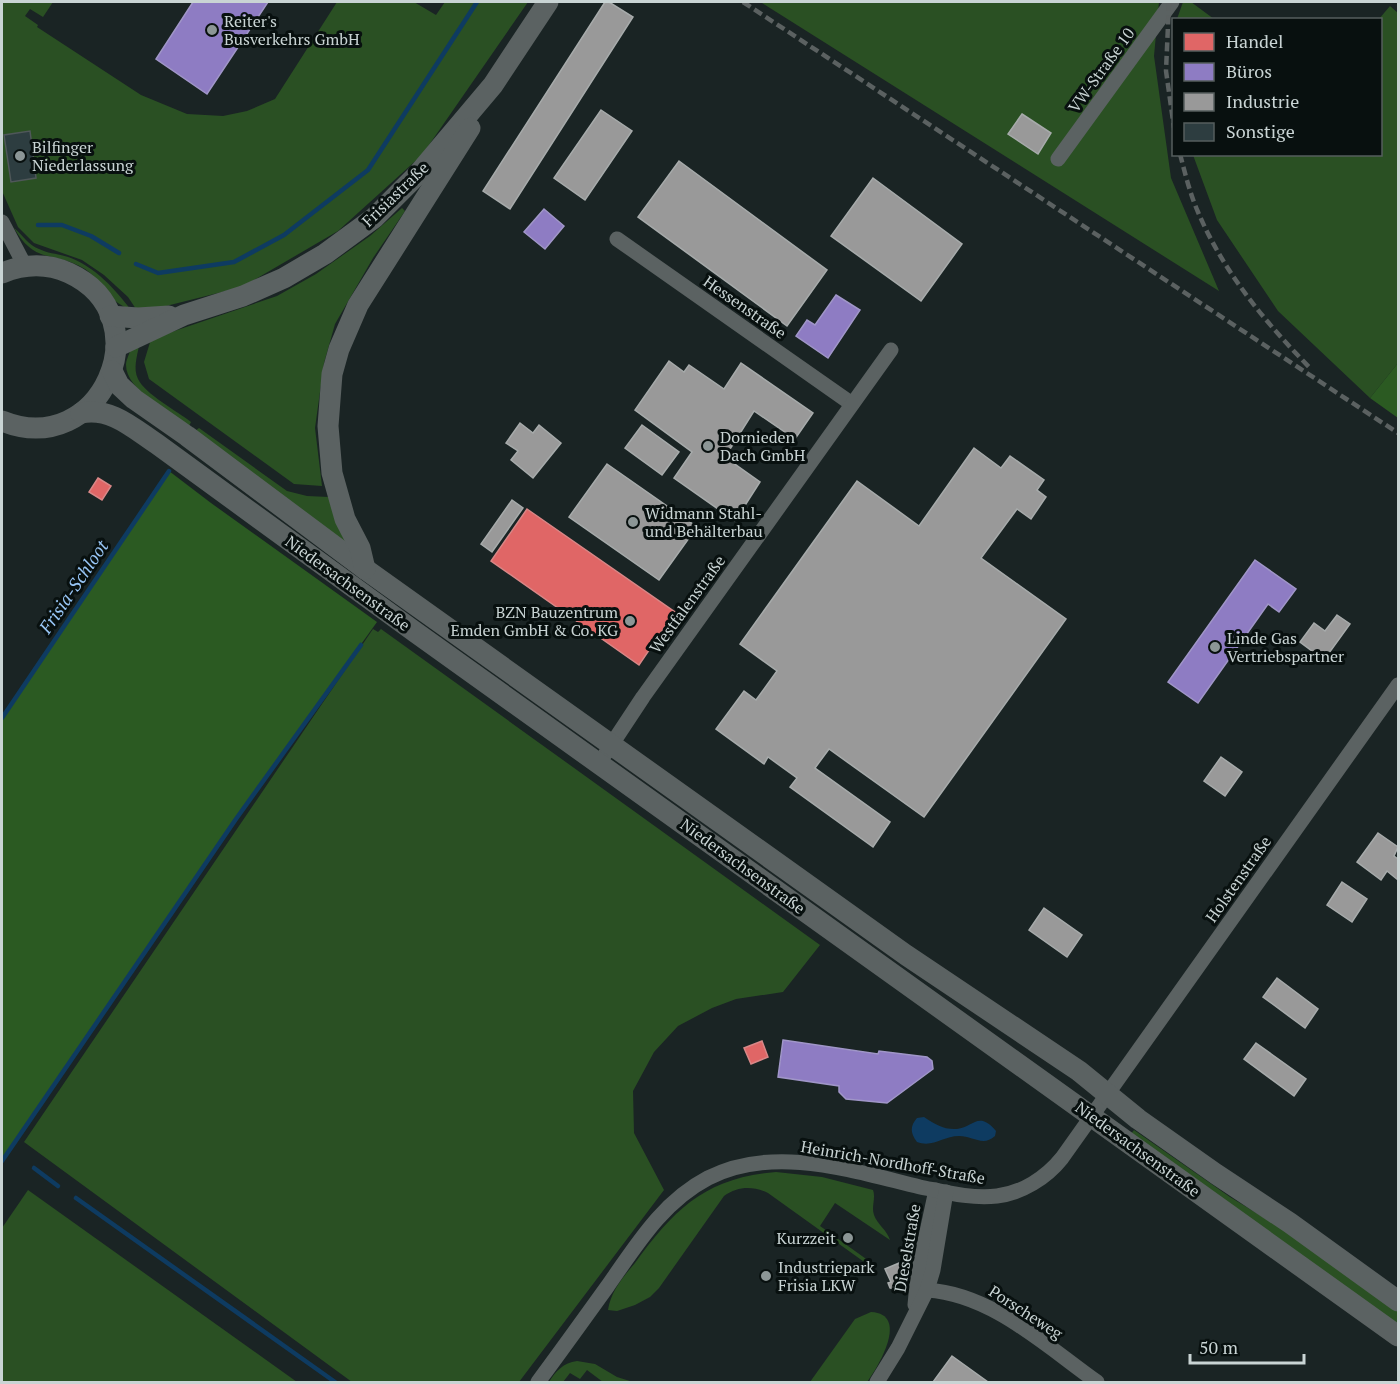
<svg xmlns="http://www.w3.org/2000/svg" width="1400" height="1384" font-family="'PT Serif',serif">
	<rect width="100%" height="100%" fill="#1a2424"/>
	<g fill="#2a5023">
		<polygon points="2,2 53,2 43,17 30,9 25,16 38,25 37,27 141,95 187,114 223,116 247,111 275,99 337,2 414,2 436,15 445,2 528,2 422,155 338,231 242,287 142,312 136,309 128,297 104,275 82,260 34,243 18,227 2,191"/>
		<polygon points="763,2 1159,2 1154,56 1171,178 1219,291 762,3"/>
		<polygon points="1183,2 1191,2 1214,19 1177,19"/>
		<polygon points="1390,6 1398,13 1398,363 1370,398 1278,311 1217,220 1193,155 1380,154 1380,20 1379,19"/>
		<polygon points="402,208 405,211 373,258 335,324 324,363 315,428 322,486 294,484 149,379 144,362 151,339 277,296 316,274 370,236"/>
		<path d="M14,228C23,235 28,245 39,249C49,254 61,254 71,258C96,268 115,289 131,310C127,308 122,306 118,303C107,296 99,278 85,269C54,250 36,266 14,228Z"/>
		<path d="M139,346C137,356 133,369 138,379C145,394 177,411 191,422L189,426C170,413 126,390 126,365C126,360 129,355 130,351Z"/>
		<polygon points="199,428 287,491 307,496 329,497 350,550 195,431"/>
		<polygon points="373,629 378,632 381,629 820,945 783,992 736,999 712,1008 678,1026 654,1052 633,1091 634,1133 664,1190 519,1382 352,1382 24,1142"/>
		<polygon points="1134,1130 1230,1197 1301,1240 1398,1310 1398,1327 1130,1135"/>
		<path d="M776,1172L822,1177L873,1190C876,1198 871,1207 874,1215C877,1224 887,1230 890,1240L835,1203L820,1226L869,1261L867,1264L768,1193C753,1186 738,1186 724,1196L659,1288L650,1297L635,1305L617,1311L608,1310C611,1291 623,1277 635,1263C675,1208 706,1178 776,1172Z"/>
		<polygon points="28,1190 297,1382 2,1382 2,1228"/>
		<path d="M871,1312C910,1314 878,1367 867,1382H810L855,1319Z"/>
		<path d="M577,1361L595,1364L617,1377L633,1382H603L587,1370L580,1379L570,1373L563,1382H549C556,1371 563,1363 577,1361Z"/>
	</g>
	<g fill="#2b5a22">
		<polygon points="1398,363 1398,418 1370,398"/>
		<polygon points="169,471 211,503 377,622 236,819 2,1161 2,718"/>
	</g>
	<path fill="#0e3b61" d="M924,1117C935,1124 944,1130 957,1129C973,1128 978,1110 996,1131L995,1136C983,1147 973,1136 959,1136C943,1136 933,1148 917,1142C910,1133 910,1126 917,1118Z"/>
	<g fill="#e06666" stroke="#d98787" stroke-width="1.5">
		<polygon points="98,478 111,486 102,500 89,492"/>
		<polygon points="527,509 675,612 639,665 491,561"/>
		<polygon points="762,1041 768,1057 751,1064 744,1048"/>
	</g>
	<g fill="#8e7cc3" stroke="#a096c8" stroke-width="1.5">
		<polygon points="193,2 268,2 207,94 156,59"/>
		<polygon points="544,209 564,226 545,249 524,232"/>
		<polygon points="836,295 860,310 828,358 796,336 807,320 815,325"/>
		<polygon points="1255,560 1296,589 1279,612 1268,604 1198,703 1168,682"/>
		<polygon points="783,1040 878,1054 879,1051 927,1057 932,1061 933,1069 887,1103 846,1099 839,1092 839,1086 778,1077"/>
	</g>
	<g fill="#999" stroke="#a7abab" stroke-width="1.5">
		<polygon points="605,2 609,2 633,17 510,209 483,191"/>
		<polygon points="601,110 632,131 585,200 554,178"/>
		<polygon points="1022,114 1051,133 1038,154 1008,134"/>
		<polygon points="679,161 827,270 787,326 638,217"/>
		<polygon points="873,178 962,244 921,301 831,236"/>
		<polygon points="669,361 684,372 689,365 724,389 741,363 813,413 795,439 754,411 725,457 760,482 735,521 674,478 692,452 635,410"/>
		<polygon points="520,423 533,433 539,425 561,443 533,478 511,460 518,451 506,443"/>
		<polygon points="642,425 679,452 662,475 625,448"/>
		<polygon points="974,448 1001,468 1010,456 1044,480 1037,490 1046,497 1031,519 1017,509 981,558 1066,619 924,817 829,749 815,768 890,822 873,847 790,787 797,778 768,757 764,764 716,729 744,691 756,700 777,671 740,644 857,481 919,526"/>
		<polygon points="607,464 697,527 659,580 569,517"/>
		<polygon points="512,500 523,508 492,552 481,544"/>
		<polygon points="1337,615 1350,624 1324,660 1300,642 1314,623 1325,631"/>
		<polygon points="1221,757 1242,772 1225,796 1204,781"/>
		<polygon points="1378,833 1398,847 1394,856 1398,859 1398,880 1387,871 1381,880 1357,862"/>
		<polygon points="1342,882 1367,899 1352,922 1327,905"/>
		<polygon points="1044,908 1082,935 1067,957 1029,930"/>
		<polygon points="1277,978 1318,1009 1305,1028 1263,997"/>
		<polygon points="1256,1043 1306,1079 1294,1096 1244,1059"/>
		<polygon points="899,1263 904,1276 907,1275 909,1279 906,1286 897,1290 890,1288 888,1283 891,1282 885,1269"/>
		<polygon points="952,1356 988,1382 933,1382"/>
	</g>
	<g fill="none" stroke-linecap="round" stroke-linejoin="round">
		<g stroke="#0e3b61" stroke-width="4.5">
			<polyline points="38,225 62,225 91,236 119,253"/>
			<polyline points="136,264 158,273 234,262 284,235 368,170 477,2"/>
			<polyline points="2,718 169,471"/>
			<polyline points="2,1161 236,819 361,645"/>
			<polyline points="34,1168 58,1186"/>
			<polyline points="76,1198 335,1382"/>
		</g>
	</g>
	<polygon fill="#2d3d40" stroke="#4f5759" stroke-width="1.5" points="30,131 36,178 11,182 4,135"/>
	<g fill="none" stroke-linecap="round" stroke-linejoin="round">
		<g stroke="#5b6262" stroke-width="15">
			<polyline points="1058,159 1172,2"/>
			<polyline points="2,222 25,266"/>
			<polyline points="617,239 852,404"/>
			<polyline points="606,753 643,697 891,350"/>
			<path d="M927,1290C992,1294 1046,1346 1097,1382"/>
			<polyline points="915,1305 918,1273 936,1190"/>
			<path d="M538,1382C561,1351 584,1319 607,1287C636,1246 662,1202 708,1178C774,1144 853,1171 920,1187C945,1192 971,1199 997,1196C1022,1193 1046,1178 1062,1158L1398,685"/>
			<polyline points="877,1382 898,1348 927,1290 933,1270 946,1192"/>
		</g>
		<g stroke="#5b6262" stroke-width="21">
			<path d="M2,273C24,264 47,263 69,273C164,317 101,461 2,421"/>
			<polyline points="110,316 138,318 169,316"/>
			<polyline points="116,347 184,315 243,296 284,278 325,254 374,218 418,174 493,85 548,2"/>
			<polyline points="112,371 119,385 134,399 187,436 365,569 906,955 1079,1071 1138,1119 1216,1174 1290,1223 1398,1301"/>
			<path d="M81,413C111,407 133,428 157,444L415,632L1398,1336"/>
			<polyline points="365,569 360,548 345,519 332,473 328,426 332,374 339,349 358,305 470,128"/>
		</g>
		<g stroke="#5b6161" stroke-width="4.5" stroke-dasharray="9 4.5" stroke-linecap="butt">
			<polyline points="743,2 1398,433"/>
			<polyline points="1169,2 1166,71 1174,128"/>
			<path d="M1180,154C1185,173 1190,194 1198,212C1224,273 1265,322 1311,369"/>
		</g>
	</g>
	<g fill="#8c9696" stroke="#08100f" stroke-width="2">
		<circle cx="212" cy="30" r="6"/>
		<circle cx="20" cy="156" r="6"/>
		<circle cx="708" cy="446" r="6"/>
		<circle cx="633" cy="522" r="6"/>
		<circle cx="630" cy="621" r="6"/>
		<circle cx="1215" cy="647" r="6"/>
		<circle cx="848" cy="1238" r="6"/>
		<circle cx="766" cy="1276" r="6"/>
	</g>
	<g text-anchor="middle" stroke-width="6" stroke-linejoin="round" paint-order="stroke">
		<g font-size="16" fill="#c9d4d4" stroke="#08100f" text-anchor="start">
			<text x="224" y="27">Reiter's<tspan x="224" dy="18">Busverkehrs GmbH</tspan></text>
			<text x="32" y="153">Bilfinger<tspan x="32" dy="18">Niederlassung</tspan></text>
			<text x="720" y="443">Dornieden<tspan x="720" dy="18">Dach GmbH</tspan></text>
			<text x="645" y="519">Widmann Stahl-<tspan x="645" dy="18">und Behälterbau</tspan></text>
			<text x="618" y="618" text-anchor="end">BZN Bauzentrum<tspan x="618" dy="18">Emden GmbH &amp; Co. KG</tspan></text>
			<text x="1227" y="644">Linde Gas<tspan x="1227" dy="18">Vertriebspartner</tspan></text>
			<text x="836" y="1244" text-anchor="end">Kurzzeit</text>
			<text x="778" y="1273">Industriepark<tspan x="778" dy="18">Frisia LKW</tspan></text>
		</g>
		<g font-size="16" fill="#c9d4d4" stroke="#08100f">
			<text transform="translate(1101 70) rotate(-54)" y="6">VW-Straße 10</text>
			<text transform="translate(395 194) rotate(-44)" y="6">Frisiastraße</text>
			<text transform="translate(745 307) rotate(35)" y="6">Hessenstraße</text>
			<text transform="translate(348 583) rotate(36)" y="6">Niedersachsenstraße</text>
			<text transform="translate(687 604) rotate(-54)" y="6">Westfalenstraße</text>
			<text transform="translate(743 866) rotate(36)" y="6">Niedersachsenstraße</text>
			<text transform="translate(1238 879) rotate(-55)" y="6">Holstenstraße</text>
			<text transform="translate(1138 1149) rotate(36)" y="6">Niedersachsenstraße</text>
			<text transform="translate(893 1162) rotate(10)" y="6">Heinrich-Nordhoff-Straße</text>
			<text transform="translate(907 1248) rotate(-80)" y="6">Dieselstraße</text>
			<text transform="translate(1026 1312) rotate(33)" y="6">Porscheweg</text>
		</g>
		<g font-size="18" font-style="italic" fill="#98c6f6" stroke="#08100f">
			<text transform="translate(74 587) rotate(-56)" y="6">Frisia-Schloot</text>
		</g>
	</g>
	<rect width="1400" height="1384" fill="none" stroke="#c9d4d4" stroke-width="6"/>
	<rect x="1172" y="18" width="210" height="138" fill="#08100f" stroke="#555e5e" stroke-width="1.5"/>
	<rect x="1184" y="33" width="30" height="18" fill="#e06666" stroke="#555e5e" stroke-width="1.5"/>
	<text x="1226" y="48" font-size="18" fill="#c9d4d4">Handel</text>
	<rect x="1184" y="63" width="30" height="18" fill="#8e7cc3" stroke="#555e5e" stroke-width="1.5"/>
	<text x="1226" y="78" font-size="18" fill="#c9d4d4">Büros</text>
	<rect x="1184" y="93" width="30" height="18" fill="#999999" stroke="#555e5e" stroke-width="1.5"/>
	<text x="1226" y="108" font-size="18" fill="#c9d4d4">Industrie</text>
	<rect x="1184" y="123" width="30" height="18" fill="#2d3d40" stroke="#555e5e" stroke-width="1.5"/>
	<text x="1226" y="138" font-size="18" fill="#c9d4d4">Sonstige</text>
	<path d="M1190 1354v9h114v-9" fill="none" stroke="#c9d4d4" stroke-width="3"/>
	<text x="1199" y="1354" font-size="18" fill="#c9d4d4" stroke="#08100f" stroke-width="4.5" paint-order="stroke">50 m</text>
</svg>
